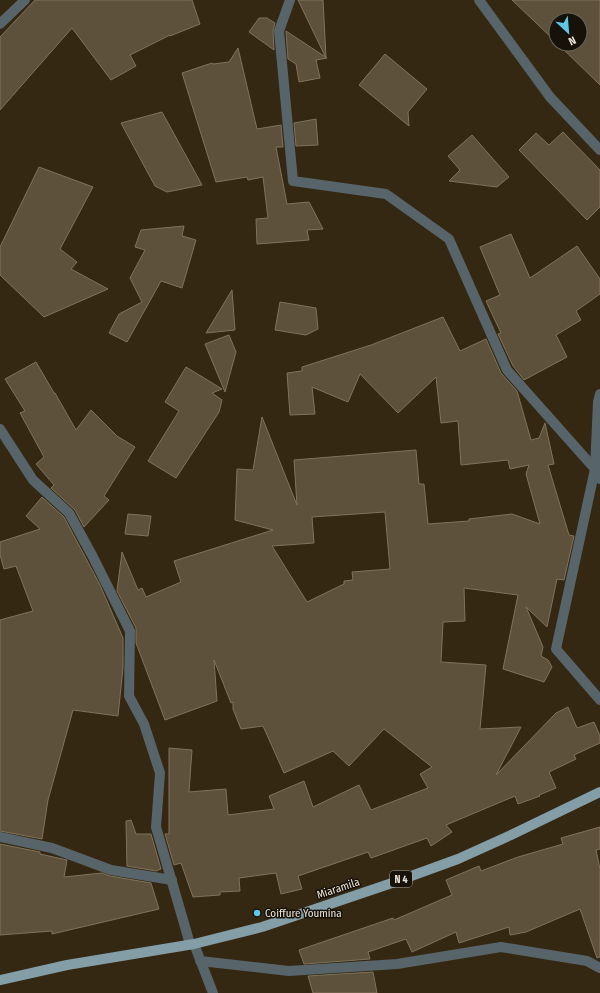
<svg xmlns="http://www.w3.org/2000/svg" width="600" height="993" font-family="'Fira Sans Condensed',sans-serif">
	<rect width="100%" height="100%" fill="#342813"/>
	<g fill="#5e513b" stroke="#80735b" fill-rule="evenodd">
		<polygon points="35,0 192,0 200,24 170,36 170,35 130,55 136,66 111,80 72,28 0,110 0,37"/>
		<polygon points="298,0 323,0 326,57 326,58"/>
		<polygon points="512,0 600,0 600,85 558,44 580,44 580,20 556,20 556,42"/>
		<polygon points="259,18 267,18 275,23 273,31 274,50 249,32"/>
		<polygon points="286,31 327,58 316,60 320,78 299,82 296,64 288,59"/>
		<polygon points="238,48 257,129 281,125 283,147 276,147 287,204 309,202 323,229 307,230 309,240 257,244 256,219 268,218 263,177 248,180 247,177 216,182 182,73 212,63 213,64 229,62"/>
		<polygon points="385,54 427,89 408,112 409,126 359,85"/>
		<polygon points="162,112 202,185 167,192 155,186 121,123"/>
		<polygon points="316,119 318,145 296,146 294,123"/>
		<polygon points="563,132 600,170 600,207 587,220 519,150 536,133 549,145"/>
		<polygon points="472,135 509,177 497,187 449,181 460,170 448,156"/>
		<polygon points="39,167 93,187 60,249 77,262 71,269 108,289 44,317 0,275 0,247"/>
		<polygon points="184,226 182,236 196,240 182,288 161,281 127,342 109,333 119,314 142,302 130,278 145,250 135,247 141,230"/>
		<polygon points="511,234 530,278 577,246 600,279 600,294 576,311 581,320 556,335 567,357 524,380 513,366 498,334 501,333 486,301 500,295 480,247"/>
		<polygon points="232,290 235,330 206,333"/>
		<polygon points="280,302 316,308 318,329 306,335 275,330"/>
		<path d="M443,317L460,351L486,339L501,373L517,391L531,440L539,438L545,423L554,464L548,465L569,535L574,536L564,580L557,579L547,627L526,607L543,647L541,656L548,660L552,667L544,682L503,669L518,595L464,588L465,621L443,622L441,662L486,665L480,729L521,727L496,775L556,713L568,707L577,728L594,722L600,736V743L574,755L576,759L549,772L556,788L539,795L540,796L518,804L515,796L446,825L452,832L431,846L427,838L371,858L368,852L298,876L302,889L281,894L276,873L239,878L240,891L220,892V895L193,897L181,863L174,865L165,834H169V748L192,750L189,792L226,789L228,815L274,809L269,796L304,781L313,807L359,785L371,810L428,788L420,774L432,767L384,729L349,766L333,751L284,773L263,726L241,729L233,709V702L231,703L214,660L217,701L165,720L136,643V628L117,591L122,552L138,590L142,588L146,597L181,582L174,561L273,530L235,520L237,469L253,470L262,417L297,505L294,460L416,450L419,484H424L428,524L469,521V519L512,514L540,524L526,474L529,465L510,469L508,460L461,465L458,421L441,423L436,377L398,413L360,374L348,402L312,387L315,414L290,415L287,373L302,371V367L371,345ZM385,512L390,569L352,572L353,580L344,581V584L307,602L272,546L314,543L312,517Z"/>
		<polygon points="229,335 236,352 225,392 205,344"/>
		<polygon points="36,362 54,393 55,393 76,430 91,410 117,436 135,447 104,496 109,500 84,527 75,510 51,488 54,485 36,464 44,457 20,413 25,411 5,379"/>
		<polygon points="186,367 222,389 212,393 222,400 219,412 176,478 148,461 179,411 165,402"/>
		<polygon points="42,497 64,517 100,585 123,638 123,668 118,716 73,710 48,800 42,839 0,831 0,620 33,611 16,566 4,569 0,555 0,542 40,529 26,516"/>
		<polygon points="128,514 151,516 148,536 125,534"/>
		<polygon points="131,820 136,834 151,834 161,869 156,871 127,866 126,821"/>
		<polygon points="600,827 600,849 596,850 600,869 600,957 597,958 580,909 526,932 510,935 509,927 459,943 456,932 412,952 406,939 368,952 370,959 304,964 299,950 393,918 394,920 452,895 446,880 479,866 481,871 518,857 563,844 561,838"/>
		<polygon points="0,844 40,852 40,854 67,860 64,877 102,873 110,876 151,883 159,909 52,934 52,931 0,935"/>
		<polygon points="373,972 377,993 313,993 308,976"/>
	</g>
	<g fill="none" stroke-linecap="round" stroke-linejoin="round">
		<g stroke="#576469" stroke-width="10">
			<polyline points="479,0 550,97 600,150"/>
			<polyline points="600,394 598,402 595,469 600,479"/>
		</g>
		<g stroke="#576469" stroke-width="10">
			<polyline points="290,0 279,31 293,181 386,194 449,239 507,370 595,469 556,649 600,700"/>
			<polyline points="0,24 25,0"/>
			<polyline points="0,429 33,480 69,513 93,557 130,631 129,696 144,724 160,773 156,827 190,944"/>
			<polyline points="0,837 52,848 111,870 172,880"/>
			<polyline points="194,944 213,993"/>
			<polyline points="200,961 289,971 397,964 501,947 587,961 600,968"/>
		</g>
		<polyline stroke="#839ea7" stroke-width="10" points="0,980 67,965 194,944 262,927 392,883 458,859 511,835 600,792"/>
	</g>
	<circle fill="#5dc7e8" stroke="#171209" stroke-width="1.5" cx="257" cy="913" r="4"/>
	<g text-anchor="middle" stroke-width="3" stroke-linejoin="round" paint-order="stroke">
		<rect fill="#171209" stroke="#aba498" stroke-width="1" x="390" y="871" width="22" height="16" rx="3"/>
		<g font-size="10" font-weight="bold" fill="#eae2d5">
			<text x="401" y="883">N 4</text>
		</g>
		<g font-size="11" fill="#eae2d5" stroke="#171209">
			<text transform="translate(338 888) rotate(-18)" y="4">Miaramila</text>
		</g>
		<g font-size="11" fill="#eae2d5" stroke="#171209" text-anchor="start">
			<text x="265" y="917">Coiffure Youmina</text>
		</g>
	</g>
	<g transform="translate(568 32) rotate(154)"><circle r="19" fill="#171209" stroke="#6b655b"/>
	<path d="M0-3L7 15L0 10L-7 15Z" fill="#5dc7e8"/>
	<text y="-6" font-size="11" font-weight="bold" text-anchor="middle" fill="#eae2d5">N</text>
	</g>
</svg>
